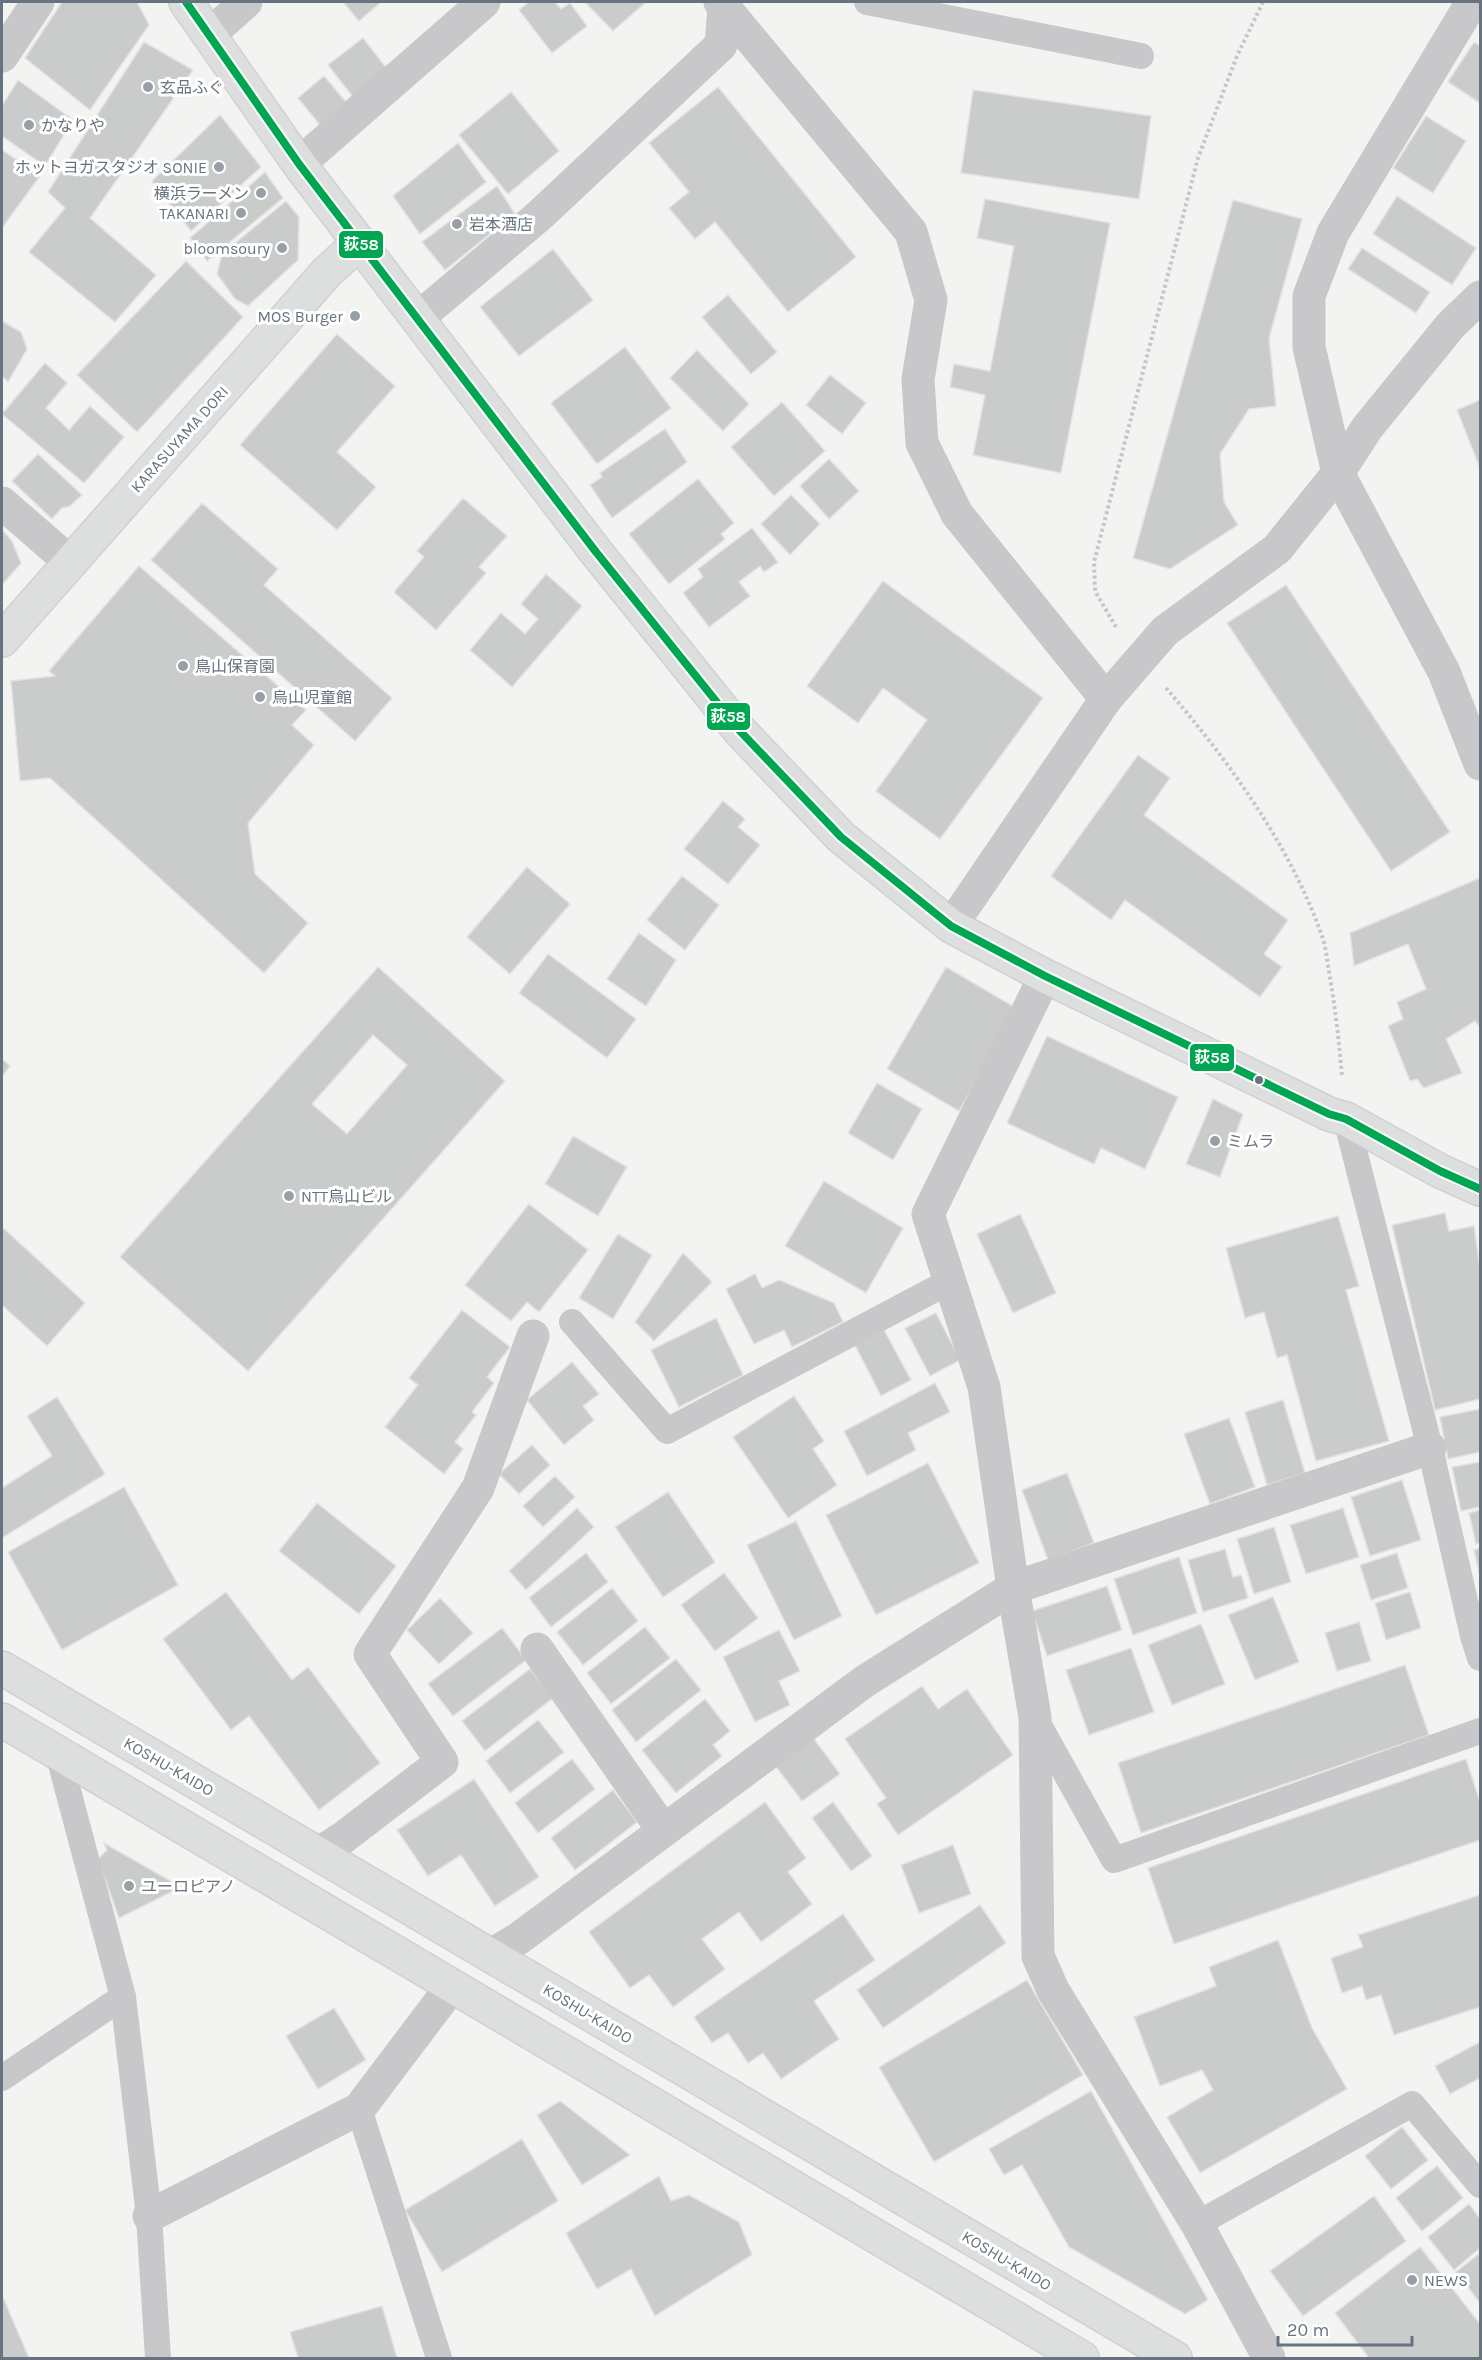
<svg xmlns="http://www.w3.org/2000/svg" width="1482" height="2360" font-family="Karla,'Noto Sans JP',sans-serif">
	<rect width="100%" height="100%" fill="#f3f3f2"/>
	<g fill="#cacbcb" stroke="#e2e2e2" stroke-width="1.5" fill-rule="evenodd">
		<polygon points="62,2 137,2 149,25 90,110 25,58"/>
		<polygon points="343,2 381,2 359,21"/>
		<polygon points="529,2 555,2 561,9 570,3 587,26 552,53 519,10"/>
		<polygon points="585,2 646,2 613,31"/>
		<polygon points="363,38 388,70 353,97 328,65"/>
		<polygon points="144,42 193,70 90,218 156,275 115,322 29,252 65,208 48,192"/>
		<polygon points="1474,42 1480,46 1480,103 1448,82"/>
		<polygon points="324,76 346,102 320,125 298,98"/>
		<polygon points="18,80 73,120 45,166 2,136 2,106"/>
		<polygon points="718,87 856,257 788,312 715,222 695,239 669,208 689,192 649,143"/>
		<polygon points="973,90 1151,116 1139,199 961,173"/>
		<polygon points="511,92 559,151 508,194 459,135"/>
		<polygon points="220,115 261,167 191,231 152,181"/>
		<polygon points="1426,116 1466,141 1433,193 1393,168"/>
		<polygon points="458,143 486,182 420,234 393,196"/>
		<polygon points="2,150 40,176 2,228"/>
		<polygon points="265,172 283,198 207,261 190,238"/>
		<polygon points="497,186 515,214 445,270 422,242"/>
		<polygon points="1397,196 1476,248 1452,285 1373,234"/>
		<polygon points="985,199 1110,223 1061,473 973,455 985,395 950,387 954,364 990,371 1014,246 977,238"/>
		<polygon points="1233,200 1302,219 1269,338 1276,406 1249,409 1220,454 1224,502 1238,525 1170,569 1133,558"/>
		<polygon points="286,201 299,217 298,260 248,306 235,299 217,274 222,254"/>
		<polygon points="1362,248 1430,292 1416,313 1348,269"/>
		<polygon points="553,249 593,300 519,356 480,307"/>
		<polygon points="186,261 243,317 137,432 77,375"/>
		<polygon points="728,295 777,352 751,374 702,317"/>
		<polygon points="2,321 21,332 27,349 8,382 2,376"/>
		<polygon points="337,334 395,386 337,452 376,487 337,530 240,445"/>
		<polygon points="625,347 671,408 597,464 551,403"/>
		<polygon points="697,350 749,404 723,431 670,378"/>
		<polygon points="45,363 67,383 46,408 69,430 90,406 124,437 84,483 2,414"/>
		<polygon points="830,375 866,403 842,434 806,405"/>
		<polygon points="1480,400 1480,468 1457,410"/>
		<polygon points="782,402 825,451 774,496 731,447"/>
		<polygon points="665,429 687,462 612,518 590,485 602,477 600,473"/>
		<polygon points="38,454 82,495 70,506 62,508 52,519 12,481"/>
		<polygon points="829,459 859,491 829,519 800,486"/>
		<polygon points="698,479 734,523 721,534 725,539 669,584 629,534"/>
		<polygon points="791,495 820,524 790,555 761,524"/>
		<polygon points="463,498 507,536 479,567 486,573 436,630 394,592 424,557 417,551"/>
		<polygon points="202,503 278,569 264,585 392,698 355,741 151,560"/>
		<polygon points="752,528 778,562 764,572 760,566 739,582 750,596 709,627 683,593 703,577 698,569"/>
		<polygon points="2,530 12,541 21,563 2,585"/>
		<polygon points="139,566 306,710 292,725 314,745 248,823 255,874 308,923 264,973 50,778 20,781 11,681 55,676 49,671"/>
		<polygon points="546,574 582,606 512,687 470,650 501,613 525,634 538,619 521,604"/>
		<polygon points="883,581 1043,698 940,839 876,791 927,720 883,688 858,723 807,686"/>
		<polygon points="1286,585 1450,832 1391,871 1227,623"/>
		<polygon points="1138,755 1170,778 1144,815 1288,920 1264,954 1282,967 1260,997 1125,900 1111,920 1051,876"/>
		<polygon points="723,801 745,819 738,827 760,845 728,884 684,849"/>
		<polygon points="527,867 570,904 510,974 467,937"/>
		<polygon points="682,876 719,905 685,950 647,920"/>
		<polygon points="1480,878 1480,1024 1478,1025 1475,1021 1446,1039 1462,1073 1424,1088 1417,1079 1410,1081 1388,1026 1403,1019 1397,1002 1426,989 1408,944 1354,966 1350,933"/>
		<polygon points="639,933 676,960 646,1006 607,979"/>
		<polygon points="548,954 636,1019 607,1058 519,993"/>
		<path d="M378,967L505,1081L248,1371L120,1257ZM373,1035L407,1065L347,1134L312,1104Z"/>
		<polygon points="946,967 1018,1009 959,1111 887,1069"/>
		<polygon points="1047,1036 1178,1097 1145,1169 1101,1148 1094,1164 1007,1123"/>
		<polygon points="2,1059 10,1066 2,1077"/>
		<polygon points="877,1083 922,1109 893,1160 848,1133"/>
		<polygon points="1213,1099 1243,1114 1220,1177 1186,1164"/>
		<polygon points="573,1136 627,1167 598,1216 545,1184"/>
		<polygon points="824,1181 903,1228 866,1293 785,1246"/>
		<polygon points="529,1204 588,1250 539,1312 527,1302 511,1321 465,1285"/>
		<polygon points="1445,1213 1449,1231 1474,1226 1480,1269 1480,1399 1435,1410 1392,1225"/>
		<polygon points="1020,1214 1056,1293 1013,1313 977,1234"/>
		<polygon points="1338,1216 1359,1286 1346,1290 1389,1441 1316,1461 1287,1355 1277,1358 1264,1312 1245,1318 1226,1248"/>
		<polygon points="2,1227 85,1303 47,1346 2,1305"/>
		<polygon points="618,1234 652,1255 613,1319 579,1298"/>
		<polygon points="683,1253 712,1282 654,1341 635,1322"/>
		<polygon points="755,1274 762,1288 779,1280 834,1303 843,1322 792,1347 784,1330 754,1344 726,1289"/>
		<polygon points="462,1310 510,1347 487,1377 494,1383 472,1412 476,1415 455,1442 463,1449 444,1474 385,1427 418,1385 409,1378"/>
		<polygon points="936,1313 960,1360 930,1376 905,1328"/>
		<polygon points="716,1318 743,1375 679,1407 651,1350"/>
		<polygon points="884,1330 911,1380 881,1396 855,1345"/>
		<polygon points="572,1362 599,1394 583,1406 594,1420 564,1445 527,1400"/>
		<polygon points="935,1383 950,1412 908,1433 916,1450 867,1476 844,1431"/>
		<polygon points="794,1396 824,1441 813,1449 837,1485 788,1518 733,1437"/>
		<polygon points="57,1397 105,1474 2,1538 2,1488 52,1456 27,1416"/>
		<polygon points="1283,1400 1305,1473 1267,1485 1245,1412"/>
		<polygon points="1480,1409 1480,1452 1448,1459 1440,1417"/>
		<polygon points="1229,1418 1255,1487 1210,1504 1184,1434"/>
		<polygon points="532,1445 550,1465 519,1494 499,1474"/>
		<polygon points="1480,1462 1480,1507 1461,1511 1452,1467"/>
		<polygon points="928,1463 979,1563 876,1615 826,1515"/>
		<polygon points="1067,1473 1094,1543 1048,1560 1022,1490"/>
		<polygon points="555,1476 575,1497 543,1527 523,1506"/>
		<polygon points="1402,1480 1421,1540 1370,1556 1351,1497"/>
		<polygon points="124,1487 178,1585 62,1650 8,1552"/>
		<polygon points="668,1492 715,1562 663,1597 615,1527"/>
		<polygon points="317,1503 396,1566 359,1614 279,1551"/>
		<polygon points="577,1508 594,1527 526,1590 509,1571"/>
		<polygon points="1343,1508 1359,1557 1306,1574 1290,1525"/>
		<polygon points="1480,1510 1480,1543 1476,1544 1469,1513"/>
		<polygon points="796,1521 842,1616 794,1640 747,1545"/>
		<polygon points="1274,1527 1291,1582 1254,1594 1237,1539"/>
		<polygon points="1480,1548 1480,1576 1474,1550"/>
		<polygon points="1225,1549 1233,1577 1241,1575 1248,1598 1203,1612 1188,1560"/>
		<polygon points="586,1553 608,1582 551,1627 529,1598"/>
		<polygon points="1397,1553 1408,1588 1371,1600 1360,1565"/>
		<polygon points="1179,1557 1197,1613 1133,1635 1114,1579"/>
		<polygon points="724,1573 758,1618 715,1651 681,1605"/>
		<polygon points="1107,1586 1122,1630 1047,1656 1032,1611"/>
		<polygon points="612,1588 638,1621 583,1665 557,1632"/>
		<polygon points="226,1592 292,1680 308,1667 380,1763 319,1810 249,1716 231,1730 163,1639"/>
		<polygon points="1410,1592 1421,1628 1386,1640 1375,1603"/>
		<polygon points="1273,1597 1299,1662 1255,1680 1228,1615"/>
		<polygon points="440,1598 473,1633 439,1664 407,1630"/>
		<polygon points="1359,1622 1371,1661 1337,1671 1325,1633"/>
		<polygon points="1201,1624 1225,1684 1172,1705 1148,1645"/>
		<polygon points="645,1627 670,1658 611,1704 587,1673"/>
		<polygon points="502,1628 526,1660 453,1716 428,1684"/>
		<polygon points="779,1630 800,1671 779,1681 790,1705 755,1722 723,1657"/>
		<polygon points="1131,1648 1154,1712 1089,1735 1066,1670"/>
		<polygon points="676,1659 701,1690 636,1742 612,1710"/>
		<polygon points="1405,1665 1429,1735 1141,1833 1118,1763"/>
		<polygon points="530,1669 553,1698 485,1751 462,1721"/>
		<polygon points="922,1686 938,1709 967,1689 1013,1755 898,1835 877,1804 886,1798 845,1739"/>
		<polygon points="705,1699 730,1731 713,1745 722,1756 676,1793 642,1750"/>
		<polygon points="538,1720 564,1752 510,1793 486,1761"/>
		<polygon points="811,1735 840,1774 802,1801 774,1764"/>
		<polygon points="572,1759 595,1789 538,1833 515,1803"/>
		<polygon points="1466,1759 1480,1802 1480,1840 1174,1944 1148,1868"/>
		<polygon points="474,1779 539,1877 495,1906 461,1855 428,1876 397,1830"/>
		<polygon points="613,1790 637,1822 575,1870 551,1838"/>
		<polygon points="765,1802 806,1858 788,1872 812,1904 761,1942 739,1912 702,1939 725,1969 673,2007 649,1975 630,1988 589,1932"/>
		<polygon points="833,1802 872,1856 851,1871 812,1818"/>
		<polygon points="104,1843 181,1887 119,1918 98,1859 107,1850"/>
		<polygon points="953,1845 971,1894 919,1913 901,1865"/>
		<polygon points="1480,1895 1480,2007 1394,2035 1381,1995 1366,2000 1362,1986 1342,1993 1331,1958 1363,1947 1358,1935"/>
		<polygon points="980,1905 1006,1943 883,2028 857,1990"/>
		<polygon points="843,1914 875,1960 814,2001 839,2039 781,2079 763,2053 748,2063 728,2033 712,2043 694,2017"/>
		<polygon points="1278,1940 1312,2028 1347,2089 1200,2173 1167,2117 1213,2090 1202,2070 1160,2086 1134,2017 1216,1986 1209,1967"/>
		<polygon points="1027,1980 1083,2075 934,2162 879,2067"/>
		<polygon points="334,2008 366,2060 318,2089 286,2036"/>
		<polygon points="1480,2042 1480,2078 1450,2094 1435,2066"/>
		<polygon points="1091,2091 1208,2300 1185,2314 1069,2247 1022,2165 1004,2175 989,2149"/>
		<polygon points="560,2101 630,2155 582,2185 537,2115"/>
		<polygon points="1402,2127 1428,2160 1391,2189 1365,2156"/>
		<polygon points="522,2139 558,2201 442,2272 405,2210"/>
		<polygon points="1437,2166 1463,2198 1422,2231 1396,2198"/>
		<polygon points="659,2176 671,2201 689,2195 739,2222 752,2255 655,2316 631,2269 597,2289 566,2233"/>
		<polygon points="1374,2196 1406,2241 1303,2316 1270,2271"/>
		<polygon points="1469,2204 1480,2219 1480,2248 1454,2270 1428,2237"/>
		<polygon points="1420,2247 1480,2324 1480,2358 1369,2358 1335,2313"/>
		<polygon points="1480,2253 1480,2303 1456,2272"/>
		<polygon points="2,2295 29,2358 2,2358"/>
		<polygon points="382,2306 397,2358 298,2358 290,2332"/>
	</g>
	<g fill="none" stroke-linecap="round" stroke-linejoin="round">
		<defs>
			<g id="secondary">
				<polyline points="186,2 299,164 596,552 740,731 841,837 951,926 1045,976 1329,1114 1346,1119 1440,1171 1480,1189"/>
				<polyline points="2,640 327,272 360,242"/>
			</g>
			<g id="highway">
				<polyline points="2,1668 1175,2358"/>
				<polyline points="2,1720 1082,2358"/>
			</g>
		</defs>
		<use href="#secondary" stroke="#d0d1d1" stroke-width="36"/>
		<use href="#highway" stroke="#d0d0d0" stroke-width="36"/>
		<g stroke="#c5c6c7" stroke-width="4" stroke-dasharray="3 3" stroke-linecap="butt">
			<polyline points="1116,627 1095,591 1094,562 1198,158 1237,56 1263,2"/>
			<path d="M1166,688C1228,760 1290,845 1322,936C1326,947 1327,960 1329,972C1335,1006 1339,1041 1342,1076"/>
		</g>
		<g stroke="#c8c8ca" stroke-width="26">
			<polyline points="867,2 1141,56"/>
			<polyline points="1346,1119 1430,1448 1473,1636 1480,1658"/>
			<polyline points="572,1322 667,1431 952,1280"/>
			<polyline points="1035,1718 1114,1860 1480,1731"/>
			<polyline points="58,1753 123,1997 149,2216 158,2358"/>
			<polyline points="2,2078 123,1997"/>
			<polyline points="359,2109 439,2358"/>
			<polyline points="1197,2224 1412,2104 1480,2185"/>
		</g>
		<g stroke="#c8c8ca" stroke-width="33">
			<polyline points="720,2 911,232 931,300 918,379 922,443 957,514 1106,699"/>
			<polyline points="1472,2 1333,233 1309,296 1309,347 1338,473 1444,672 1480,764"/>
			<polyline points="209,35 246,2"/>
			<polyline points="2,56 38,2"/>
			<polyline points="299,164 484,2"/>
			<polyline points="418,318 540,215 721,45 724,7"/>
			<polyline points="2,503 70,562"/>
			<polyline points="951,926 1106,699 1165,631 1277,549 1338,473 1367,428 1451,325 1480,297"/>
			<polyline points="1045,976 928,1214 984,1387 1013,1588 1035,1717 1038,1956 1053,1990 1197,2224 1269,2358"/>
			<polyline points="537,1649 663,1830"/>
			<polyline points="318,1854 344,1837 442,1762 370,1654 478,1488 533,1336"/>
			<polyline points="491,1955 518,1939 865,1681 1013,1588 1430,1448"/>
			<polyline points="149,2216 359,2109 452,1986"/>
		</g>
		<use href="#secondary" stroke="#dddede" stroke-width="33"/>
		<use href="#highway" stroke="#dddede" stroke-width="33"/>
		<defs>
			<polyline id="bus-1" points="186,2 299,164 596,552 740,731 841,837 951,926 1045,976 1329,1114 1346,1119 1440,1171 1480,1189"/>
		</defs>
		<use href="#bus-1" stroke="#fff" stroke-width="12"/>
		<use href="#bus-1" stroke="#00a651" stroke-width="8"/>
	</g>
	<g fill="#98a0a7" stroke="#fff" stroke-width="2">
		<circle cx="148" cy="87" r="6"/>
		<circle cx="29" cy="125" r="6"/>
		<circle cx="219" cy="167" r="6"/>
		<circle cx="261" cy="193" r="6"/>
		<circle cx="241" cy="213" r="6"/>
		<circle cx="457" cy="224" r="6"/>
		<circle cx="282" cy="248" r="6"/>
		<circle cx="355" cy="316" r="6"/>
		<circle cx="183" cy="666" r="6"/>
		<circle cx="260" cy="697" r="6"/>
		<circle cx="1215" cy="1141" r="6"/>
		<circle cx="289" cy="1196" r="6"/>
		<circle cx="129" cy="1886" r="6"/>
		<circle cx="1412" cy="2280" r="6"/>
	</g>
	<circle fill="#67737f" stroke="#fff" stroke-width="2" cx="1259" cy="1080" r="5"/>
	<g text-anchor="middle" stroke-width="6" stroke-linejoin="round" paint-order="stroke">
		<g font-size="16" fill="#67737f" stroke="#fff" text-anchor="start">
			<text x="160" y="93">玄品ふぐ</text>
			<text x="41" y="131">かなりや</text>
			<text x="207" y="173" text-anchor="end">ホットヨガスタジオ SONIE</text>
			<text x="249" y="199" text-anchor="end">横浜ラーメン</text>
			<text x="229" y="219" text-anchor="end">TAKANARI</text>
			<text x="469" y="230">岩本酒店</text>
			<text x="270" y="254" text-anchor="end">bloomsoury</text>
			<text x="343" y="322" text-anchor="end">MOS Burger</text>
			<text x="195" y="672">鳥山保育園</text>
			<text x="272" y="703">烏山児童館</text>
			<text x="1227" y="1147">ミムラ</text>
			<text x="301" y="1202">NTT烏山ビル</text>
			<text x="141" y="1892">ユーロピアノ</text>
			<text x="1424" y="2286">NEWS</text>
		</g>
		<g font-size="16" fill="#67737f" stroke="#fff">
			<text transform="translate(179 439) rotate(-48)" y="6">KARASUYAMA DORI</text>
			<text transform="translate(169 1766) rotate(30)" y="6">KOSHU-KAIDO</text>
			<text transform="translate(588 2013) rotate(31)" y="6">KOSHU-KAIDO</text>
			<text transform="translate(1007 2260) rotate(31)" y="6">KOSHU-KAIDO</text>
		</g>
	</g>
	<g stroke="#fff" stroke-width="2">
		<rect x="338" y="230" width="46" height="29" rx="6" fill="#00a651"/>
		<rect x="706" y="702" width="45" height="29" rx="6" fill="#00a651"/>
		<rect x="1189" y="1043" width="46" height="29" rx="6" fill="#00a651"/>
	</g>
	<g font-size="16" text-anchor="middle" font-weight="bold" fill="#fff">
		<text x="361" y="250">荻58</text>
		<text x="728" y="722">荻58</text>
		<text x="1212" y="1063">荻58</text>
	</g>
	<rect width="1482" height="2360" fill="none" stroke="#67737f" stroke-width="6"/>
	<path d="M1278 2336v9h134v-9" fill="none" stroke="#67737f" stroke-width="3"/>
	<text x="1287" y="2336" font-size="18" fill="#67737f" stroke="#ffffff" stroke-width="4.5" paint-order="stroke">20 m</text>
</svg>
